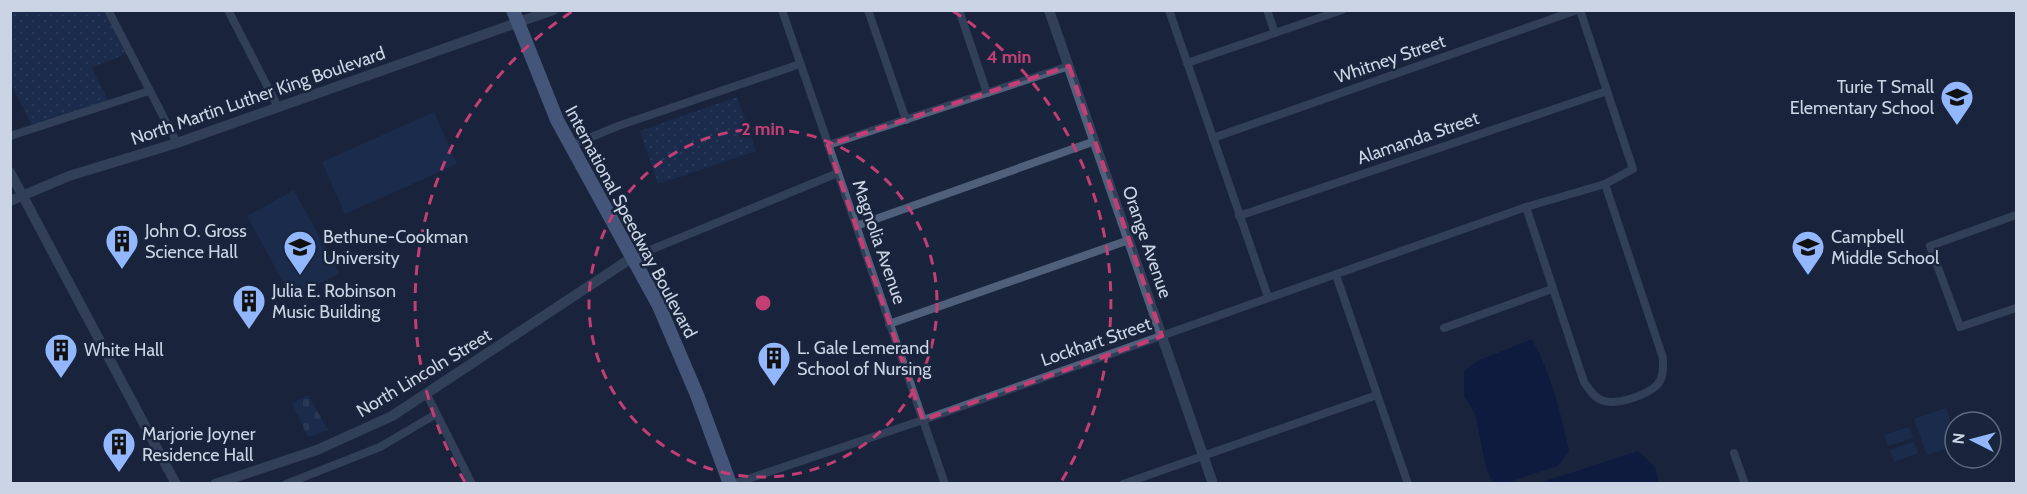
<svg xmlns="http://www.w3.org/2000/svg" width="2027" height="494" font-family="Cabin,sans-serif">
	<defs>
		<pattern id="cemetery-stones" width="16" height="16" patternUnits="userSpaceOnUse" patternTransform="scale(1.5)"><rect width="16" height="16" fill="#1d335e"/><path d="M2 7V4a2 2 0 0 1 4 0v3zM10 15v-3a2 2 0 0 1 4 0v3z" fill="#3c5075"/></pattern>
		<pattern id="park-dots" width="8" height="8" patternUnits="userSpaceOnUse" patternTransform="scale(1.5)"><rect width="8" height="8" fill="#1d335e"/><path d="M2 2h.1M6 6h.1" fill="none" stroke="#3c5075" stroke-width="1.8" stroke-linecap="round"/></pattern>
	</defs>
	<rect width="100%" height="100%" fill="#19253d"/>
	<g fill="#1d335e">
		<polygon points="434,112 457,164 345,214 322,162"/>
		<polygon points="294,190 339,273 292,298 247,216"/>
		<polygon points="1946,408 1955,434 1955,446 1927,455 1914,419"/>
		<polygon points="1909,427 1913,438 1888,446 1884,435"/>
		<polygon points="1914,442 1918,453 1894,462 1890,450"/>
	</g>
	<polygon fill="url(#cemetery-stones)" points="308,395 328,430 308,437 292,403"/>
	<g fill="url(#park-dots)">
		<polygon points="10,11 108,11 130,52 92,68 110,104 34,129 11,84"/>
		<polygon points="737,97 756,151 658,184 640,131"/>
	</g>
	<g fill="#011142">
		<path d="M1532,339C1551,373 1561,413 1569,451L1558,466L1506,483H1493L1486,468L1475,414L1464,396V371L1477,361Z"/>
		<polygon points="1638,451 1655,467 1659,483 1539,483"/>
	</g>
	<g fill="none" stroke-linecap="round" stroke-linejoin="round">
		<g stroke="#505f7a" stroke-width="8">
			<polyline points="108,10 177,143"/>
			<polyline points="228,10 278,107"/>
			<polyline points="782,10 945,484"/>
			<polyline points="868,10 906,120"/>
			<polyline points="959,10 987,93"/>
			<polyline points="1169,10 1268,297"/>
			<polyline points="1267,10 1275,33"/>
			<polyline points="1187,63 1342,10"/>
			<polyline points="10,136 149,91"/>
			<polyline points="1213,138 1577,10"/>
			<polyline points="828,145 1069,66"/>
			<polyline points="570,146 618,126 800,64"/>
			<path d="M1526,207L1584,382C1589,389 1594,398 1604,401C1618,405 1647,395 1657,385C1664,378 1663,367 1663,358L1605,184"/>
			<polyline points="2016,215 1930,246 1960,327 2016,308"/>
			<polyline points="1239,216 1607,91"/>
			<polyline points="856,226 1095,141"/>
			<polyline points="633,257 838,173"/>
			<polyline points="1336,275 1408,484"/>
			<polyline points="889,324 1129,240"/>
			<polyline points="1444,328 1552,289"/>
			<polyline points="427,395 472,484"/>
			<polyline points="1734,453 1745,484"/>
			<polyline points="286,484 380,447 436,414"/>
			<polyline points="733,484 923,420 1526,207 1605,184 1633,169 1580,10"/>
			<polyline points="1123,484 1377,395"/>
		</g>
		<g stroke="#505f7a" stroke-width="10">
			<polyline points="1049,10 1213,484"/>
			<polyline points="10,172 176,484"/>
			<polyline points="10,201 69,176 177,143 553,10"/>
			<polyline points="215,484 317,450 392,416 633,257"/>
		</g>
		<polyline stroke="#7590c2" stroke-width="14" points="513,10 557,120 659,306 697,395 730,484"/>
	</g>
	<path d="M0 0H2027V494H0ZM1069,66L1162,336L923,420L828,145Z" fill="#19253d" fill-opacity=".55" fill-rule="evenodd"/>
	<path fill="none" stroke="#c43e76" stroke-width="4.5" stroke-dasharray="12 8" stroke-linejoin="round" d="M1069,66L1162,336L923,420L828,145Z"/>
	<g fill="none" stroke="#c43e76" stroke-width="3" stroke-dasharray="10 8">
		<circle cx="763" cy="303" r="174"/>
		<path d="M465 482A348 348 0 0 1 573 11M953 11A348 348 0 0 1 1061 482"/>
	</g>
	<defs>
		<symbol id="school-pin" viewBox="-11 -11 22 30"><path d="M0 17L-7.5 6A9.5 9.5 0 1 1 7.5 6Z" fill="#92b7fd" stroke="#19253d"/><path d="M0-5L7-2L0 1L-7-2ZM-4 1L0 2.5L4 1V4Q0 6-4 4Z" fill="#111"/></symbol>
		<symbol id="building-pin" viewBox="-11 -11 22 30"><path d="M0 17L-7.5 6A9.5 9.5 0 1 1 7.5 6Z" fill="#92b7fd" stroke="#19253d"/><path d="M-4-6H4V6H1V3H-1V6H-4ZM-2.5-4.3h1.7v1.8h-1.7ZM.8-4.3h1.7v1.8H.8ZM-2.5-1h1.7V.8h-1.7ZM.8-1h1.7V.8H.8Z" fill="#111"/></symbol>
		<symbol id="university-pin" viewBox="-11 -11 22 30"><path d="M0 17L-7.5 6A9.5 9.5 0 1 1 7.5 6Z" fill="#92b7fd" stroke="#19253d"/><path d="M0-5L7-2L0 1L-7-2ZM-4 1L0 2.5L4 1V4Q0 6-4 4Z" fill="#111"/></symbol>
	</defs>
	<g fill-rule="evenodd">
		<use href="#school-pin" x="1938" y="78" width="38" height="52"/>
		<use href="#building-pin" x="103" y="222" width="38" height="52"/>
		<use href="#university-pin" x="281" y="228" width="38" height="52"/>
		<use href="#school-pin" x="1789" y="228" width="38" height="52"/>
		<use href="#building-pin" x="230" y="282" width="38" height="52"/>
		<use href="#building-pin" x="42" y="331" width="38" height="52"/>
		<use href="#building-pin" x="755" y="339" width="38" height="52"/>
		<use href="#building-pin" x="100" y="425" width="38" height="52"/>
	</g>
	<g text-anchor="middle" stroke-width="5" stroke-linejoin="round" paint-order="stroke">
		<g font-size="18" fill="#cbd4e4" stroke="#19253d">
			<text transform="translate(1390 59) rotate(-19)" y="6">Whitney Street</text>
			<text transform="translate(258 96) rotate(-19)" y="6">North Martin Luther King Boulevard</text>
			<text transform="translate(1418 138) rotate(-19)" y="6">Alamanda Street</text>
			<text transform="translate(631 222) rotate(62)" y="6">International Speedway Boulevard</text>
			<text transform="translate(879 242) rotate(71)" y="6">Magnolia Avenue</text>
			<text transform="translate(1147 242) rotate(71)" y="6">Orange Avenue</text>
			<text transform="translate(1096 342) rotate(-19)" y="6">Lockhart Street</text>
			<text transform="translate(424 373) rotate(-31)" y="6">North Lincoln Street</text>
		</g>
		<g font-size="18" fill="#cbd4e4" stroke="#19253d" text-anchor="start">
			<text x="1934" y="93" text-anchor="end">Turie T Small<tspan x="1934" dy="21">Elementary School</tspan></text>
			<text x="145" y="237">John O. Gross<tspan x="145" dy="21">Science Hall</tspan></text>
			<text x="323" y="243">Bethune-Cookman<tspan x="323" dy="21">University</tspan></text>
			<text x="1831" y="243">Campbell<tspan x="1831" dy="21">Middle School</tspan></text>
			<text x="272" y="297">Julia E. Robinson<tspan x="272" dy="21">Music Building</tspan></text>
			<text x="797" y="354">L. Gale Lemerand<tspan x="797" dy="21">School of Nursing</tspan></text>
			<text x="84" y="356">White Hall</text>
			<text x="142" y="440">Marjorie Joyner<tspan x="142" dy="21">Residence Hall</tspan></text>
		</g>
	</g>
	<circle cx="763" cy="303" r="9" fill="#c43e76" stroke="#19253d" stroke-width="3"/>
	<g font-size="18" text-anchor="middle" font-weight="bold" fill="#c43e76" stroke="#19253d" stroke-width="5" stroke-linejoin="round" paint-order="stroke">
		<text x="1009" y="63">4 min</text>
		<text x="763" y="135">2 min</text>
	</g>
	<rect width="2027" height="494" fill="none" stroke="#cbd4e4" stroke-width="24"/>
	<g transform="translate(1973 440) rotate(276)"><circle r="28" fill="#19253d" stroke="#606b80" stroke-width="1.5"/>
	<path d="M0-4.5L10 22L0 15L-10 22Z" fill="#92b7fd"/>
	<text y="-9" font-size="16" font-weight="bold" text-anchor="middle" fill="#cbd4e4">N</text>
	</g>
</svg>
